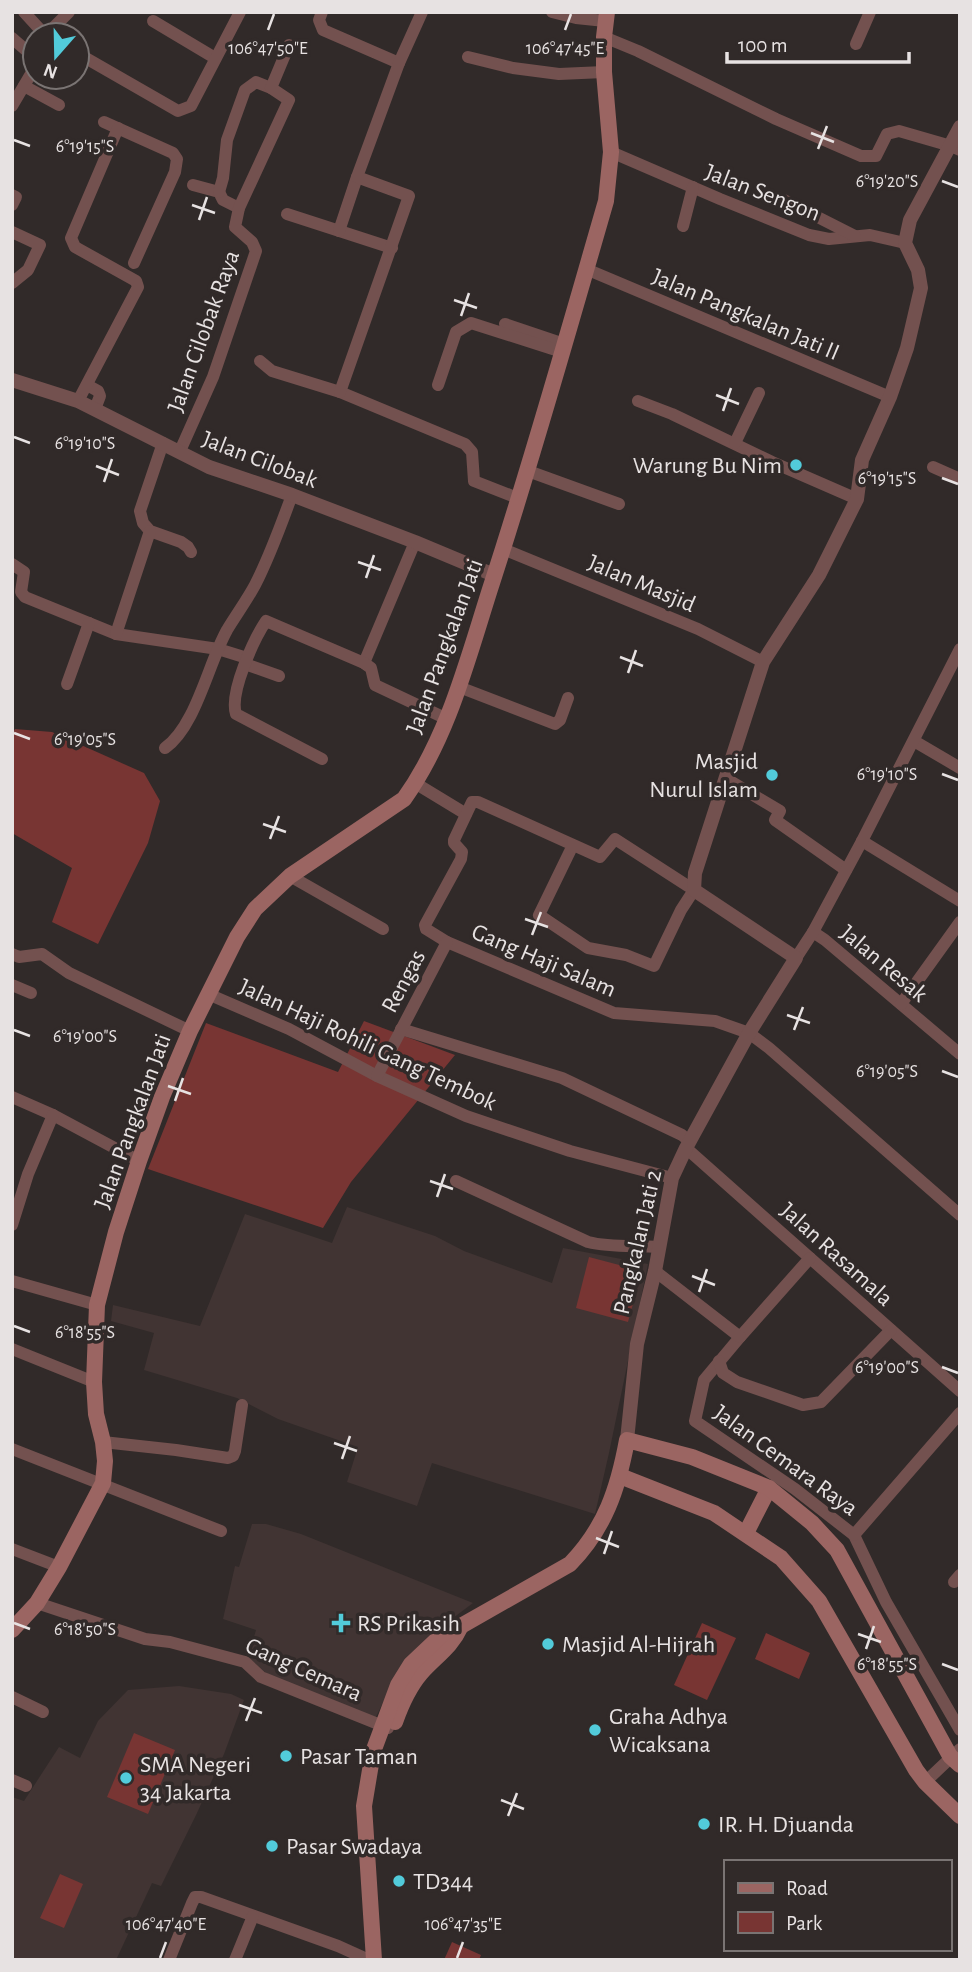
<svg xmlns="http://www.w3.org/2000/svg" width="972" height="1972" font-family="'Alegreya Sans',sans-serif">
	<rect width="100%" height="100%" fill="#312a29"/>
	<g fill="#413433">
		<polygon points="347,1207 435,1236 464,1251 552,1283 563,1248 648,1264 609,1453 595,1514 432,1463 417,1506 347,1482 358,1447 278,1419 237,1398 144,1370 154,1333 111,1321 113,1305 200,1326 245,1214 332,1243"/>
		<polygon points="252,1524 266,1524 301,1534 473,1603 441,1627 394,1680 374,1721 281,1685 248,1658 256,1630 223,1619 235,1566 239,1567"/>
		<polygon points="179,1686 231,1694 244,1700 224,1754 197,1813 161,1886 152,1883 116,1960 12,1960 12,1797 24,1801 59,1747 80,1758 98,1721 128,1690"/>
	</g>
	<g fill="#783533">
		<polygon points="15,729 52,732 144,773 160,801 148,843 98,944 52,922 72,868 12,833 12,734"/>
		<polygon points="364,1021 455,1055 351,1182 323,1228 148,1169 206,1023 338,1072"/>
		<polygon points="589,1257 642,1271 628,1322 576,1308"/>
		<polygon points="702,1623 736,1638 707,1700 674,1685"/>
		<polygon points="766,1633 810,1653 799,1679 755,1659"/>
		<polygon points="134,1733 175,1750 148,1814 107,1797"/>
		<polygon points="60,1874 83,1884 64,1928 40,1918"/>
		<polygon points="452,1942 481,1955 479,1960 444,1960"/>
	</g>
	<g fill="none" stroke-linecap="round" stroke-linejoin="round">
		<g stroke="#73514f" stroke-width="12">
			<polyline points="24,12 45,35"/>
			<polyline points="322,12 319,20 323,30 399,63"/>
			<polyline points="552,12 576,18 605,21"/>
			<polyline points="153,21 215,58"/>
			<polyline points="46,35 69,12"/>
			<polyline points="604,37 638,51 776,119 861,156 876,156 887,134 899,131 951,146 960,150"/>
			<polyline points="12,38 35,58"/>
			<polyline points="856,44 870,12"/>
			<polyline points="77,53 178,111 191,106 240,12"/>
			<polyline points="468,57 513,68 559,74 604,72"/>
			<polyline points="24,86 59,105"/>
			<polyline points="12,106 35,67"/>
			<polyline points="104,122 173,153 177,159 175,172 134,263"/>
			<polyline points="611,152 720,199 809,235 829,239 870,235 905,243"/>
			<polyline points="193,185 219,192 223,200 239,208"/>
			<polyline points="219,192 223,178 227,140 245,90 256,82 271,88"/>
			<polyline points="12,195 16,197 12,205"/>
			<polyline points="784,200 855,236"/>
			<polyline points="287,214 392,248"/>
			<polyline points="683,226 693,187"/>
			<polyline points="339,231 357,177"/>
			<polyline points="12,232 40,245 28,270 12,283"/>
			<polyline points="586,269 890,397"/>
			<polyline points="505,324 564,344"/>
			<polyline points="260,361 272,371 340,392 465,444 472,452 474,481 520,499"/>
			<polyline points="87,385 98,391 100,396 95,409"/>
			<polyline points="438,385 456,332 471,323 562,352"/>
			<polyline points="340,392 409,196 357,177 399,63 422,12"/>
			<polyline points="78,401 138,287 136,281 75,247 71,238 118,128"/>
			<polyline points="638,401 672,414 772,462 857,499"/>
			<polyline points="163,443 140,511 143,523 150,531 181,542 188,547 191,552"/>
			<polyline points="735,443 759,393"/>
			<polyline points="180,451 213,377 256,251 252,242 235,227 239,208 289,100 271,88 289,45"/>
			<polyline points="933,467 960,479"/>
			<polyline points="528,471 619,504"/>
			<polyline points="503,549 698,629 763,662"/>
			<polyline points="12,564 24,572 21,592 25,597 116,634 218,649 247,658"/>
			<polyline points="116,634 150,531"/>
			<polyline points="364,663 415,542"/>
			<polyline points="245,664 279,676"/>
			<polyline points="67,684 89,623"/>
			<polyline points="459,687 555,724 560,720 568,698"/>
			<polyline points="914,741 960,768"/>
			<path d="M165,748C196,726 208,664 227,630C236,615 247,600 255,585C270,556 281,525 292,495"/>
			<path d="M322,759L236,714C229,693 254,639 266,621L364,663L371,668L375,685L447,719"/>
			<polyline points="725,778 780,811 775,820 846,870"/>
			<polyline points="415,783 466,814"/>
			<polyline points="862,841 960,901"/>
			<polyline points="573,845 539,915 588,948 626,955 654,966 681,910 694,890 615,839 600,857 478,802 472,802 454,840 454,843 462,852 461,859 425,925 426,929 447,942 614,1013 715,1021 749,1033 769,1048 960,1215"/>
			<polyline points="290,876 383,929"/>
			<polyline points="813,932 825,940 960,1054"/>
			<polyline points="12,954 19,957 42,954 69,973 190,1031"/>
			<polyline points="796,958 813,932 862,841 960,649"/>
			<polyline points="12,985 31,993"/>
			<polyline points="208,994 289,1029 377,1076 466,1116 570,1151 672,1178"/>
			<polyline points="901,1004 960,922"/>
			<polyline points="401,1029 562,1078 682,1135 689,1141"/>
			<polyline points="377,1076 447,942"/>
			<polyline points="12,1097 53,1115 139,1161"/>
			<polyline points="686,1148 960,1391"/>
			<path d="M456,1181L588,1242C612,1248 635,1245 659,1247"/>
			<polyline points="12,1225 28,1174 53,1115"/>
			<polyline points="810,1258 740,1337 704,1380 695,1421 795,1489 854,1535 886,1602 960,1730"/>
			<polyline points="655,1271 740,1337"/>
			<polyline points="12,1281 97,1305"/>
			<polyline points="12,1349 94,1382"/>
			<polyline points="719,1361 723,1373 737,1382 803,1405 821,1402 891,1330"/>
			<polyline points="103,1442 176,1450 228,1458 233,1456 235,1451 242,1405"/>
			<polyline points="12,1449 221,1531"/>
			<polyline points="854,1535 960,1413"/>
			<polyline points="12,1549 59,1567"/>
			<polyline points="954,1582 960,1575"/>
			<polyline points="37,1603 145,1639 170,1642 245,1662 261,1677 388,1728"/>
			<polyline points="12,1697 43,1712"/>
			<polyline points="12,1780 26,1786"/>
			<polyline points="925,1782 960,1749"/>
			<polyline points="169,1960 192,1903 195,1897 201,1897 338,1946 369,1960"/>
			<polyline points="235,1960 253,1916"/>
		</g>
		<g stroke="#73514f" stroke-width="14">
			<polyline points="12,380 78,401 209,467 292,495 415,542 494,575"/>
			<polyline points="627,1440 637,1344 655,1271 672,1178 686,1148 749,1033 796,958 694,890 695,873 763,662 819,575 857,499 862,460 890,397 907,348 921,288 918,270 905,243 910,220 960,127"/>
		</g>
		<g stroke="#9b6562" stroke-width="16">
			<polyline points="620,1476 714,1513 781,1558 819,1601 916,1770 925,1782 960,1816"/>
			<polyline points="746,1533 769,1488"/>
			<path d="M12,1630L37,1603L59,1567L103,1483L105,1461L103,1442L96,1414L94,1382L97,1305L116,1232L139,1161L162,1097L190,1031L237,937L255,909L290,876L404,799C449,736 468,657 492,583C533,457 569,329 606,201L611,152L604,72V37L607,12"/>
			<path d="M395,1722C401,1705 409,1687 421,1673C436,1656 451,1648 461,1626"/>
			<path d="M374,1960L364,1806L373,1752L398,1685L411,1664L447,1630L461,1626L570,1564C605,1528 618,1489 627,1440L692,1457L769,1488L812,1523L837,1550L950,1756L960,1765"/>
		</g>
	</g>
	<path fill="none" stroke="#e7e2e2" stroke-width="2.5" d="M268,30L274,14M565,30L571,14M811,133L834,142M14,140L30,146M818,149L827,126M942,181L958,187M192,205L215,213M199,220L207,197M454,300L477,308M461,316L469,293M716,395L739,404M723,411L731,388M14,437L30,443M96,466L119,475M942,478L958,484M104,482L112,459M358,562L381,570M366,578L374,555M620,657L643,666M628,673L636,650M14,733L30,739M942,774L958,780M263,824L286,832M270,839L279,816M525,919L548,927M532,935L541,912M787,1015L810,1023M14,1030L30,1036M794,1030L803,1007M942,1071L958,1077M168,1086L191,1094M175,1101L183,1078M430,1181L453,1189M437,1197L445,1174M692,1276L715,1285M699,1292L707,1269M14,1326L30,1332M942,1367L958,1373M334,1443L357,1451M342,1459L350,1436M596,1538L619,1547M604,1554L612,1531M14,1623L30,1629M858,1634L881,1642M866,1649L874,1626M942,1664L958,1670M239,1705L262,1713M246,1721L255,1698M501,1800L524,1809M508,1816L517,1793M160,1958L166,1942M457,1958L463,1942"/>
	<g fill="#52cbda" stroke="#312a29" stroke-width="2.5">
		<circle cx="796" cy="465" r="7"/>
		<circle cx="772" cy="775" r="7"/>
		<path d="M337.5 1612.5h7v7h7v7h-7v7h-7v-7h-7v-7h7z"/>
		<circle cx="548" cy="1644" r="7"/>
		<circle cx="595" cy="1730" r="7"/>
		<circle cx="286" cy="1756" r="7"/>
		<circle cx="126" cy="1778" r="7"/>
		<circle cx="704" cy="1824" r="7"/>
		<circle cx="272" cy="1846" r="7"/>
		<circle cx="399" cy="1881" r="7"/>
	</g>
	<g text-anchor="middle" stroke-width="7" stroke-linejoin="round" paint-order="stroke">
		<g font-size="24" fill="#e7e2e2" stroke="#312a29">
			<text transform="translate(763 192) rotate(21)" y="8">Jalan Sengon</text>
			<text transform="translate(746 314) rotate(23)" y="8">Jalan Pangkalan Jati II</text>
			<text transform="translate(203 331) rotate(-70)" y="8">Jalan Cilobak Raya</text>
			<text transform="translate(260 459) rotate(21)" y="8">Jalan Cilobak</text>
			<text transform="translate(642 583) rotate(23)" y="8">Jalan Masjid</text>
			<text transform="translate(444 646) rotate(-70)" y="8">Jalan Pangkalan Jati</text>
			<text transform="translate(544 960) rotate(23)" y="8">Gang Haji Salam</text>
			<text transform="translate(884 963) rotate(40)" y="8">Jalan Resak</text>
			<text transform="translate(403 981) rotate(-62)" y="8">Rengas</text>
			<text transform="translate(368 1044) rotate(25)" y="8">Jalan Haji Rohili Gang Tembok</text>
			<text transform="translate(132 1121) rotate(-70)" y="8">Jalan Pangkalan Jati</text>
			<text transform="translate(637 1242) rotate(-77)" y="8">Pangkalan Jati 2</text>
			<text transform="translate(837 1254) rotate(42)" y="8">Jalan Rasamala</text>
			<text transform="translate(786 1460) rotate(36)" y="8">Jalan Cemara Raya</text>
			<text transform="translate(304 1669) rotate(24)" y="8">Gang Cemara</text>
		</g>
		<g font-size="24" fill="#e7e2e2" stroke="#312a29" text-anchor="start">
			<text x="782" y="473" text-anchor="end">Warung Bu Nim</text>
			<text x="758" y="769" text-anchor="end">Masjid<tspan x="758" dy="28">Nurul Islam</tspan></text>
			<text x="357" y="1631">RS Prikasih</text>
			<text x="562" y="1652">Masjid Al-Hijrah</text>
			<text x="609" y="1724">Graha Adhya<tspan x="609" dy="28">Wicaksana</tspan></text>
			<text x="300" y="1764">Pasar Taman</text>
			<text x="140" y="1772">SMA Negeri<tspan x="140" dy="28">34 Jakarta</tspan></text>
			<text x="718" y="1832">IR. H. Djuanda</text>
			<text x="286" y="1854">Pasar Swadaya</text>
			<text x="413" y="1889">TD344</text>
		</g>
	</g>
	<g font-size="18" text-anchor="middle" fill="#e7e2e2" stroke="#312a29" stroke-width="7" stroke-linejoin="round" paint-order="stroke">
		<text x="268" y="54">106°47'50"E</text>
		<text x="565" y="54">106°47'45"E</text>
		<text x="85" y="152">6°19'15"S</text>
		<text x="887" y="187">6°19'20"S</text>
		<text x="85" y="449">6°19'10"S</text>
		<text x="887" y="484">6°19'15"S</text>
		<text x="85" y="745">6°19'05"S</text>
		<text x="887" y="780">6°19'10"S</text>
		<text x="85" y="1042">6°19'00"S</text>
		<text x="887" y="1077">6°19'05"S</text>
		<text x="85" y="1338">6°18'55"S</text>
		<text x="887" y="1373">6°19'00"S</text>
		<text x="85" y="1635">6°18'50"S</text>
		<text x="887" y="1670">6°18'55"S</text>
		<text x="166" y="1930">106°47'40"E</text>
		<text x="463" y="1930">106°47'35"E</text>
	</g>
	<rect width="972" height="1972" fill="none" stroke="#e7e2e2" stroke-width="28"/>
	<rect x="724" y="1860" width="228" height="91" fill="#312a29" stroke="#7a7473" stroke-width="2"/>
	<rect x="738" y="1883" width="35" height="10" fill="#9b6562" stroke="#7a7473" stroke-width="2"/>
	<text x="786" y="1895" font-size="21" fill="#e7e2e2">Road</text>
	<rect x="738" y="1912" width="35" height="21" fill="#783533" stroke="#7a7473" stroke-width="2"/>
	<text x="786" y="1930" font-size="21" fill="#e7e2e2">Park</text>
	<g transform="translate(56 56) rotate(200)"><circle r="33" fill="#312a29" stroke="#7a7473" stroke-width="2"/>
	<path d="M0-5L12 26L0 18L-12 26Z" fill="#52cbda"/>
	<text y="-10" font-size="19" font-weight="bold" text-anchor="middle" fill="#e7e2e2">N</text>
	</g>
	<path d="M727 52v10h182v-10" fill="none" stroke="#e7e2e2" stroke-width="3.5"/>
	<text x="738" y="52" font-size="21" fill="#e7e2e2" stroke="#312a29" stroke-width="5" paint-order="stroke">100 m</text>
</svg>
